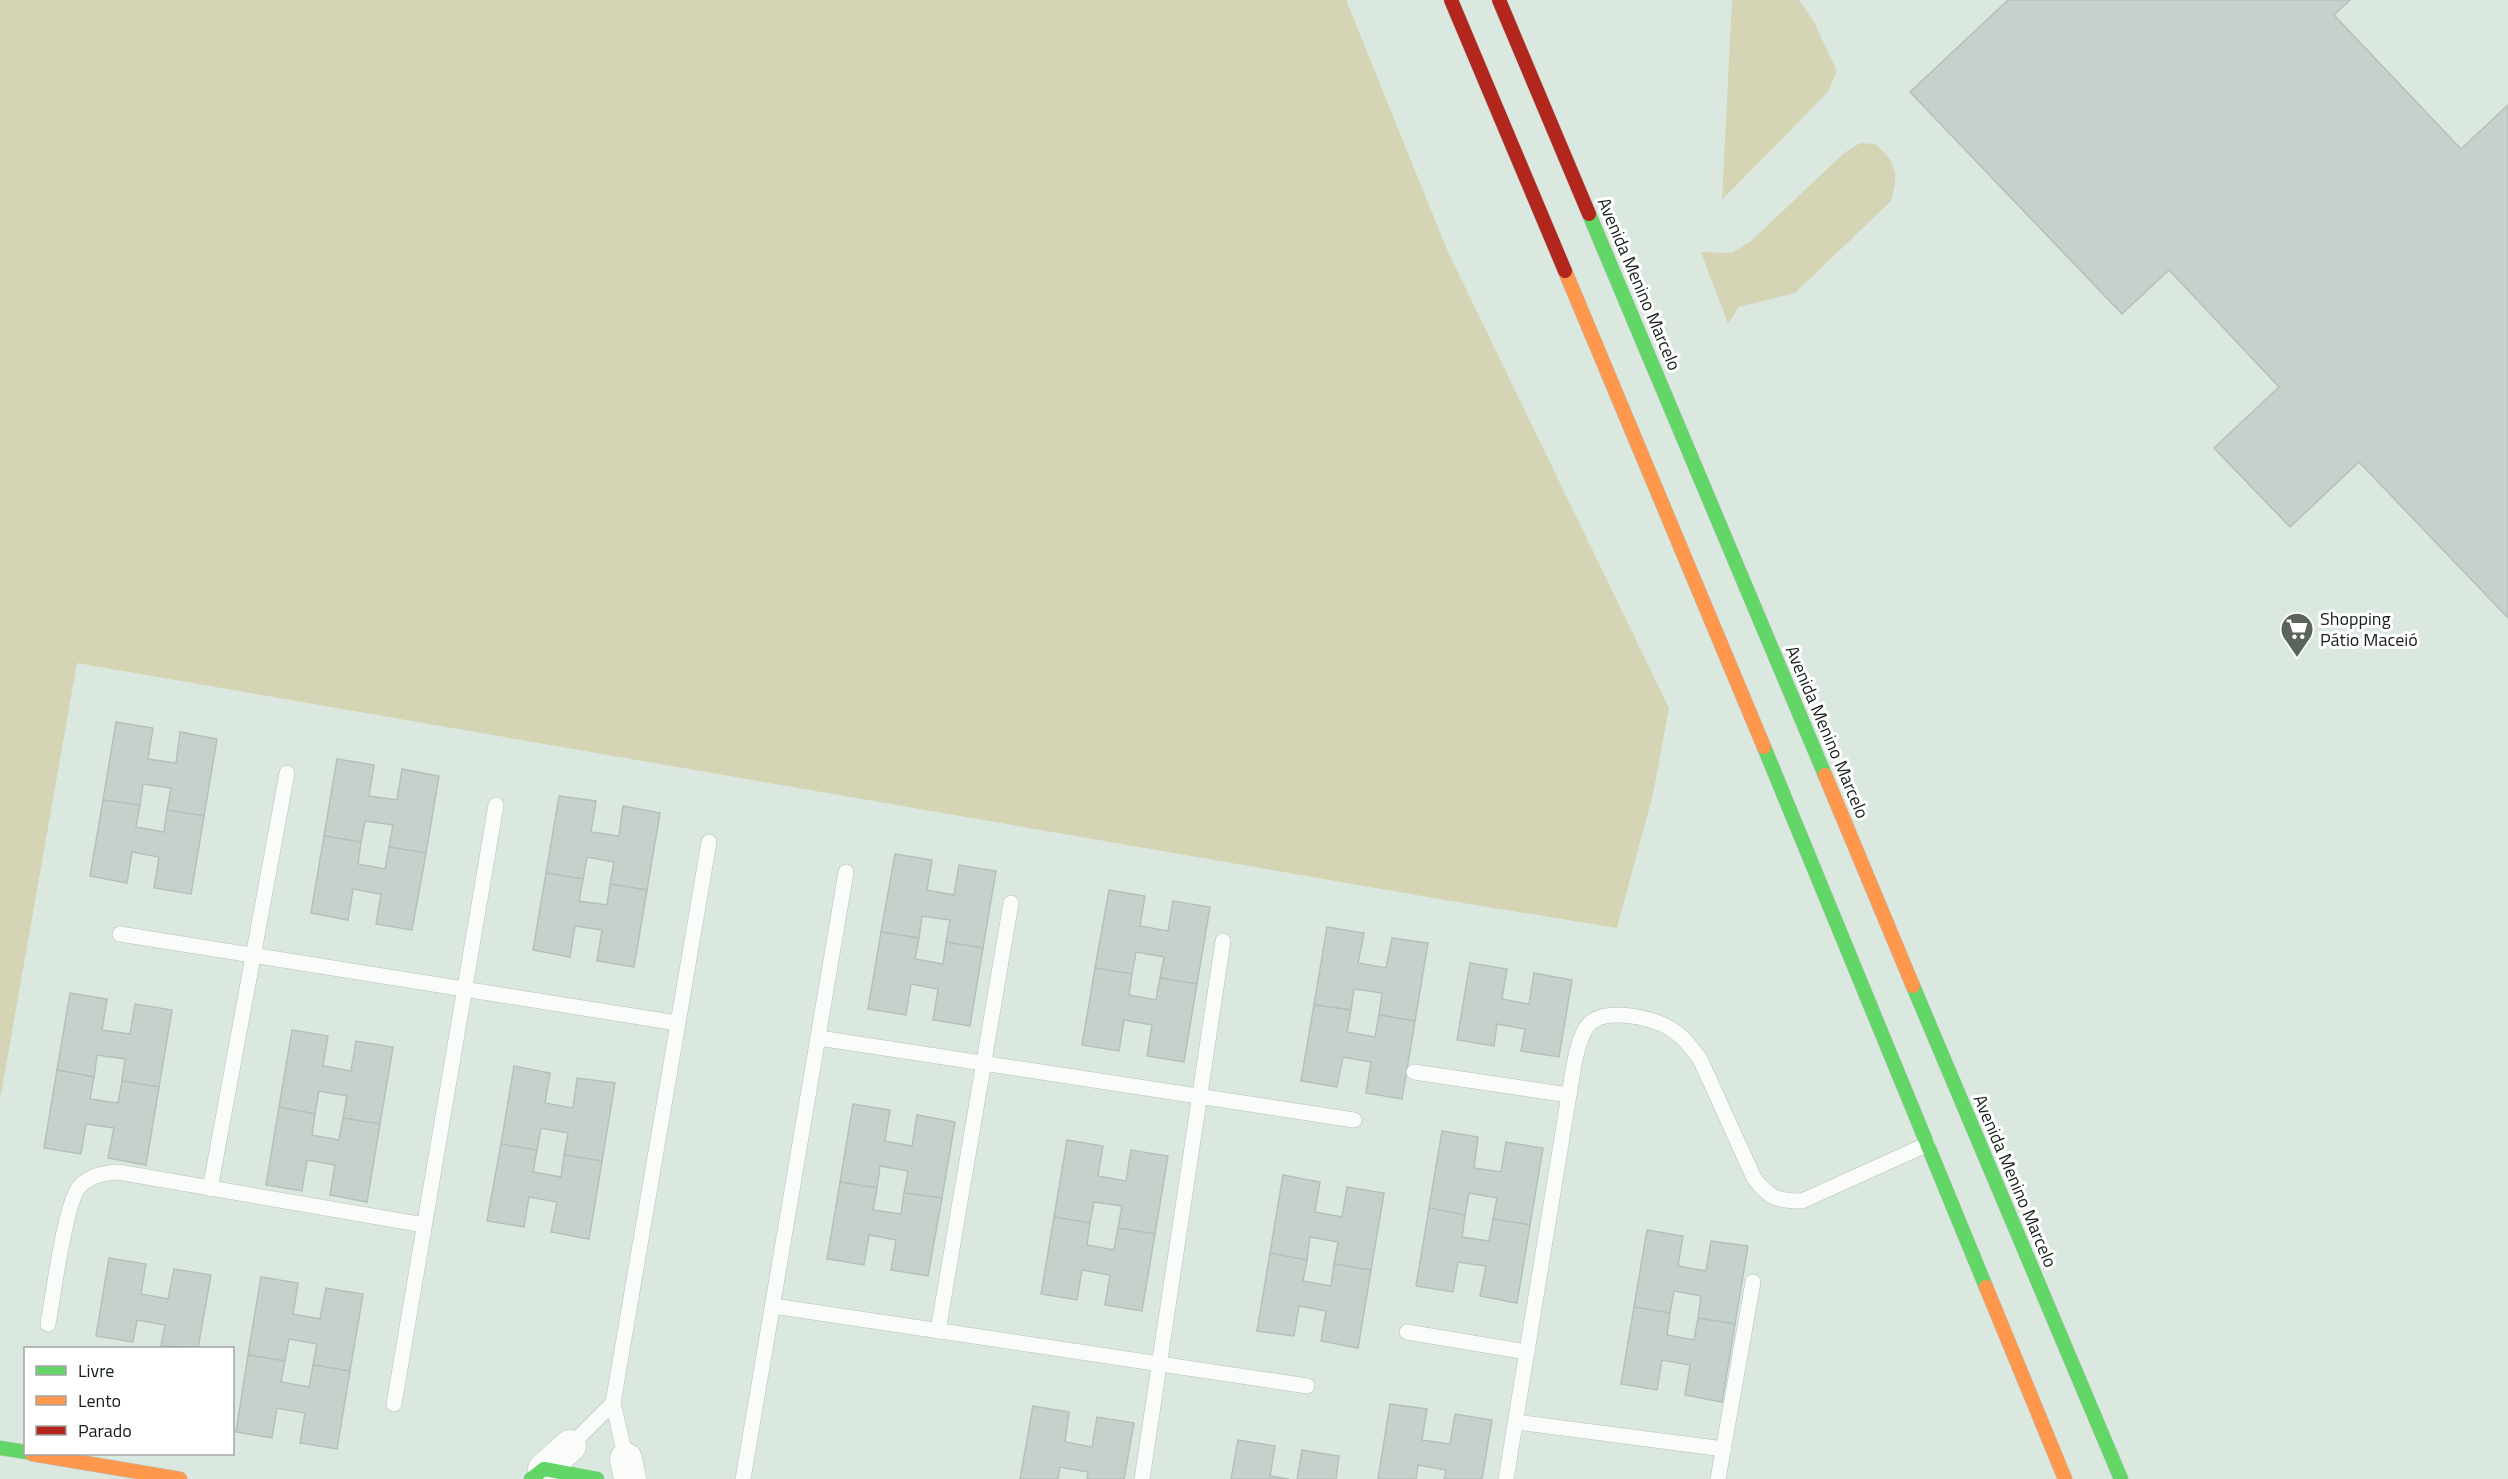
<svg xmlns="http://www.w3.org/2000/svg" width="2508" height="1479" font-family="'Titillium Web',sans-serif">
	<rect width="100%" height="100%" fill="#dbe8df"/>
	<g fill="#d5d5b6">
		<polygon points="0,0 1346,0 1448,252 1669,708 1653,794 1617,928 1439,899 77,663 0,1100"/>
		<polygon points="1732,0 1799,0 1814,22 1837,71 1828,92 1722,200"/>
		<path d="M1860,143L1875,144C1897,163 1899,173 1891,201L1795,293L1739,307L1728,324L1701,252L1731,253L1750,242L1844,153Z"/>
	</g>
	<g fill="#c6d1cc" stroke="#b4c0bb" stroke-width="1.5">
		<polygon points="2008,0 2350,0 2334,15 2461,149 2508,105 2508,618 2359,462 2290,527 2214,448 2279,387 2169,270 2122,314 1910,92"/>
		<polygon points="116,722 153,728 148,759 176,763 180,732 217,739 204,816 167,810 171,788 143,784 140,805 103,800"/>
		<polygon points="337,759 374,765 369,796 397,800 402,769 439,776 426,853 389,847 393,825 365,821 361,842 324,836"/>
		<polygon points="559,796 596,801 591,832 619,836 623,806 660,813 647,890 610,884 614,862 587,857 583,879 546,873"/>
		<polygon points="103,800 140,805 136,827 164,832 167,810 204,816 191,894 154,888 159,857 132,852 127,883 90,876"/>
		<polygon points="324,836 361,842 358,864 385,869 389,847 426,853 412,930 376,924 381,894 353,889 348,920 311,913"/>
		<polygon points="895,854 932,860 927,890 954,895 959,865 996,871 983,948 946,942 950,920 922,916 919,938 881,932"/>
		<polygon points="546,873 583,879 579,901 607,905 610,884 647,890 634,967 597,961 602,930 575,926 570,957 533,950"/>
		<polygon points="1109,890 1145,896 1140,926 1168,931 1173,901 1210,907 1197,984 1160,978 1164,957 1136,952 1132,974 1095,968"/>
		<polygon points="1327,927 1364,933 1358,963 1386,968 1392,938 1428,943 1415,1021 1379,1015 1382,993 1354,989 1351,1010 1314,1005"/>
		<polygon points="881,932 919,938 915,959 943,964 946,942 983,948 970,1026 933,1020 938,989 911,984 906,1015 868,1009"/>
		<polygon points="1470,963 1507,969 1502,999 1529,1004 1534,973 1572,980 1559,1057 1521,1051 1525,1029 1497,1024 1494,1046 1457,1040"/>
		<polygon points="1095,968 1132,974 1129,995 1156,1000 1160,978 1197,984 1184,1062 1147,1056 1152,1025 1124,1020 1119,1051 1082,1045"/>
		<polygon points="70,993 107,999 102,1030 130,1034 135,1004 172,1010 159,1087 122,1081 125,1059 97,1055 94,1077 57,1070"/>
		<polygon points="1314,1005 1351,1010 1347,1032 1375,1037 1379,1015 1415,1021 1402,1099 1366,1093 1371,1062 1343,1057 1337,1087 1301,1081"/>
		<polygon points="292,1030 328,1036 323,1066 351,1071 356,1041 393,1047 380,1124 343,1118 347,1096 319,1091 315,1114 279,1107"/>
		<polygon points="514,1066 550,1073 545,1103 573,1108 577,1078 615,1083 602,1161 564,1155 568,1133 541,1128 537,1150 501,1144"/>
		<polygon points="57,1070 94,1077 90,1099 118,1103 122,1081 159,1087 146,1165 108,1158 114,1128 86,1124 81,1154 44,1148"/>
		<polygon points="853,1104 890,1110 885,1141 912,1146 917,1115 955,1122 942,1198 904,1193 908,1171 880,1166 877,1188 840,1182"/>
		<polygon points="279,1107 315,1114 312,1135 339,1140 343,1118 380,1124 367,1202 330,1195 335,1165 307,1160 302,1191 266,1185"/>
		<polygon points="1442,1131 1478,1137 1474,1168 1501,1172 1506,1142 1543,1148 1530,1225 1493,1219 1497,1198 1469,1193 1465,1215 1429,1208"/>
		<polygon points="1067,1140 1103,1146 1098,1176 1126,1181 1131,1150 1168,1156 1155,1234 1118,1228 1122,1206 1094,1202 1090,1223 1054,1217"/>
		<polygon points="501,1144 537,1150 533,1172 561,1177 564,1155 602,1161 589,1239 551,1232 557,1202 529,1197 524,1227 487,1221"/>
		<polygon points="1283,1175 1320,1182 1315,1212 1342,1217 1347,1187 1384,1193 1371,1270 1334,1264 1338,1242 1310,1237 1307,1260 1270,1253"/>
		<polygon points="840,1182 877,1188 873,1210 901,1214 904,1193 942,1198 928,1276 891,1270 896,1240 869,1235 864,1265 827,1259"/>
		<polygon points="1429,1208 1465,1215 1462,1237 1489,1241 1493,1219 1530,1225 1517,1303 1480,1296 1486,1266 1458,1262 1453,1292 1416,1286"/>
		<polygon points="1054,1217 1090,1223 1087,1245 1114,1250 1118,1228 1155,1234 1142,1311 1105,1305 1110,1275 1082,1270 1077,1300 1041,1294"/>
		<polygon points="1647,1230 1683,1236 1678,1266 1706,1271 1711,1241 1748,1246 1735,1324 1698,1318 1701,1296 1674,1291 1670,1313 1634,1307"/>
		<polygon points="1270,1253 1307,1260 1303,1281 1331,1286 1334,1264 1371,1270 1358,1348 1321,1341 1326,1311 1299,1306 1294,1336 1257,1331"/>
		<polygon points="109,1258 146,1264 141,1294 168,1299 174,1269 211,1275 198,1348 161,1346 165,1325 137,1320 133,1342 96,1336"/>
		<polygon points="261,1277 298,1283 293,1314 320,1319 326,1288 363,1294 350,1371 313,1365 317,1344 289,1339 285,1361 248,1355"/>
		<polygon points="1634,1307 1670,1313 1667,1335 1694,1340 1698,1318 1735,1324 1722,1402 1685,1395 1690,1365 1662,1360 1657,1390 1621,1384"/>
		<polygon points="248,1355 285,1361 281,1382 309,1387 313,1365 350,1371 337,1449 300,1443 305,1413 277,1408 272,1438 236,1432"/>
		<polygon points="1390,1404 1427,1409 1422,1440 1450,1444 1455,1414 1492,1420 1482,1479 1444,1479 1446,1470 1418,1465 1416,1479 1378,1479"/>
		<polygon points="1033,1406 1069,1412 1065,1442 1092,1447 1097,1417 1134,1423 1124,1479 1087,1479 1088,1472 1060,1467 1058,1479 1020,1479"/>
		<polygon points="1238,1440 1275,1446 1270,1476 1289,1479 1231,1479"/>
		<polygon points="1302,1450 1339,1456 1336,1479 1297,1479"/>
	</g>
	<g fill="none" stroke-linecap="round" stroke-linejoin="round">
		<defs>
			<g id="lane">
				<polyline points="120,934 677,1023"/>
				<polyline points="819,1038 1354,1120"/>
				<polyline points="1414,1072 1569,1095"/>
				<polyline points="210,1189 287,773"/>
				<polyline points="773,1306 1307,1386"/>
				<path d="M48,1324C53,1298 65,1201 80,1186C91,1175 104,1173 118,1172L424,1225"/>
				<polyline points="938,1331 1011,903"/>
				<polyline points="1407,1332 1527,1352"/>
				<polyline points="394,1404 496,805"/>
				<polyline points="1516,1422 1724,1449"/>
				<polyline points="570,1446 613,1403"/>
				<polyline points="626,1459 613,1403 709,842"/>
				<polyline points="743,1479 846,872"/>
				<polyline points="1142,1479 1223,941"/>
				<path d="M1506,1479L1569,1095C1573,1073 1575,1047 1586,1028C1600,1005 1653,1017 1671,1029C1684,1037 1691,1047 1700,1059L1754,1178C1769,1198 1777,1201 1802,1201L1928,1144"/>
				<polyline points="1718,1479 1753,1282"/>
			</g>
			<g id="street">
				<polyline points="626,1459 630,1479"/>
				<polyline points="544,1469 570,1446"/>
			</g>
			<g id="fast">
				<polyline points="1589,214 1825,775"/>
				<polyline points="1764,747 1986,1287"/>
				<polyline points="1913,986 2121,1479"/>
				<polyline points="0,1448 26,1452"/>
				<polyline points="531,1479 544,1469 597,1479"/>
			</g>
			<g id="slow">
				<polyline points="1565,271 1764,747"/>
				<polyline points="1825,775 1913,986"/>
				<polyline points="1986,1287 2065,1479"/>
				<polyline points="32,1454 180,1479"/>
			</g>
			<g id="jam">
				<polyline points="1451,0 1565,271"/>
				<polyline points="1499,0 1589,214"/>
			</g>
		</defs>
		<use href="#lane" stroke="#b5c0b8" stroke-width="16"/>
		<use href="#street" stroke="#b5c0b8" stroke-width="33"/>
		<use href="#fast" stroke="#b5c0b8" stroke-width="15"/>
		<use href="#slow" stroke="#b5c0b8" stroke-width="15"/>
		<use href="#jam" stroke="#b5c0b8" stroke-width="15"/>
		<use href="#lane" stroke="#fafcfa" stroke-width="15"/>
		<use href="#street" stroke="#fafcfa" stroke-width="32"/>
		<use href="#fast" stroke="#63d668" stroke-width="14"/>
		<use href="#slow" stroke="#ff974d" stroke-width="14"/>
		<use href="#jam" stroke="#b3261e" stroke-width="14"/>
	</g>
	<defs>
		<symbol id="supermarket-pin" viewBox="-11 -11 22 30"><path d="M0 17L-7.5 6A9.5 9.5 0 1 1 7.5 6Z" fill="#5b655e" stroke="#fff"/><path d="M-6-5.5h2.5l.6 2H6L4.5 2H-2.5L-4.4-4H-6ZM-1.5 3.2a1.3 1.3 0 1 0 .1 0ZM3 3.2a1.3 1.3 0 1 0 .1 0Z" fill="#fff"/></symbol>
	</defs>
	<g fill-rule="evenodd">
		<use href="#supermarket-pin" x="2278" y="610" width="38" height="52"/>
	</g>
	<g text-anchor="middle" stroke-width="6" stroke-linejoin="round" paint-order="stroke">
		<g font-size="18" fill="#161f19" stroke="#fff">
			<text transform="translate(1639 284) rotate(67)" y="6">Avenida Menino Marcelo</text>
			<text transform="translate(1827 732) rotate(67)" y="6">Avenida Menino Marcelo</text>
			<text transform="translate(2015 1181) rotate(67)" y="6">Avenida Menino Marcelo</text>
		</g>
		<g font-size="18" fill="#161f19" stroke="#fff" text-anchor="start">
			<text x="2320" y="625">Shopping<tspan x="2320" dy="21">Pátio Maceió</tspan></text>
		</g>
	</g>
	<rect x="24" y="1347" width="210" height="108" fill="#ffffff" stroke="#a2a5a3" stroke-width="1.5"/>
	<rect x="36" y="1366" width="30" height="9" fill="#63d668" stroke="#a2a5a3" stroke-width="1.5"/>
	<text x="78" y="1377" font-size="18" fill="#161f19">Livre</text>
	<rect x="36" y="1396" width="30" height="9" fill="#ff974d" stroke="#a2a5a3" stroke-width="1.5"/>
	<text x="78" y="1407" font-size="18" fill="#161f19">Lento</text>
	<rect x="36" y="1426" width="30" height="9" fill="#b3261e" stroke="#a2a5a3" stroke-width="1.5"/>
	<text x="78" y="1437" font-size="18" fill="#161f19">Parado</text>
</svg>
